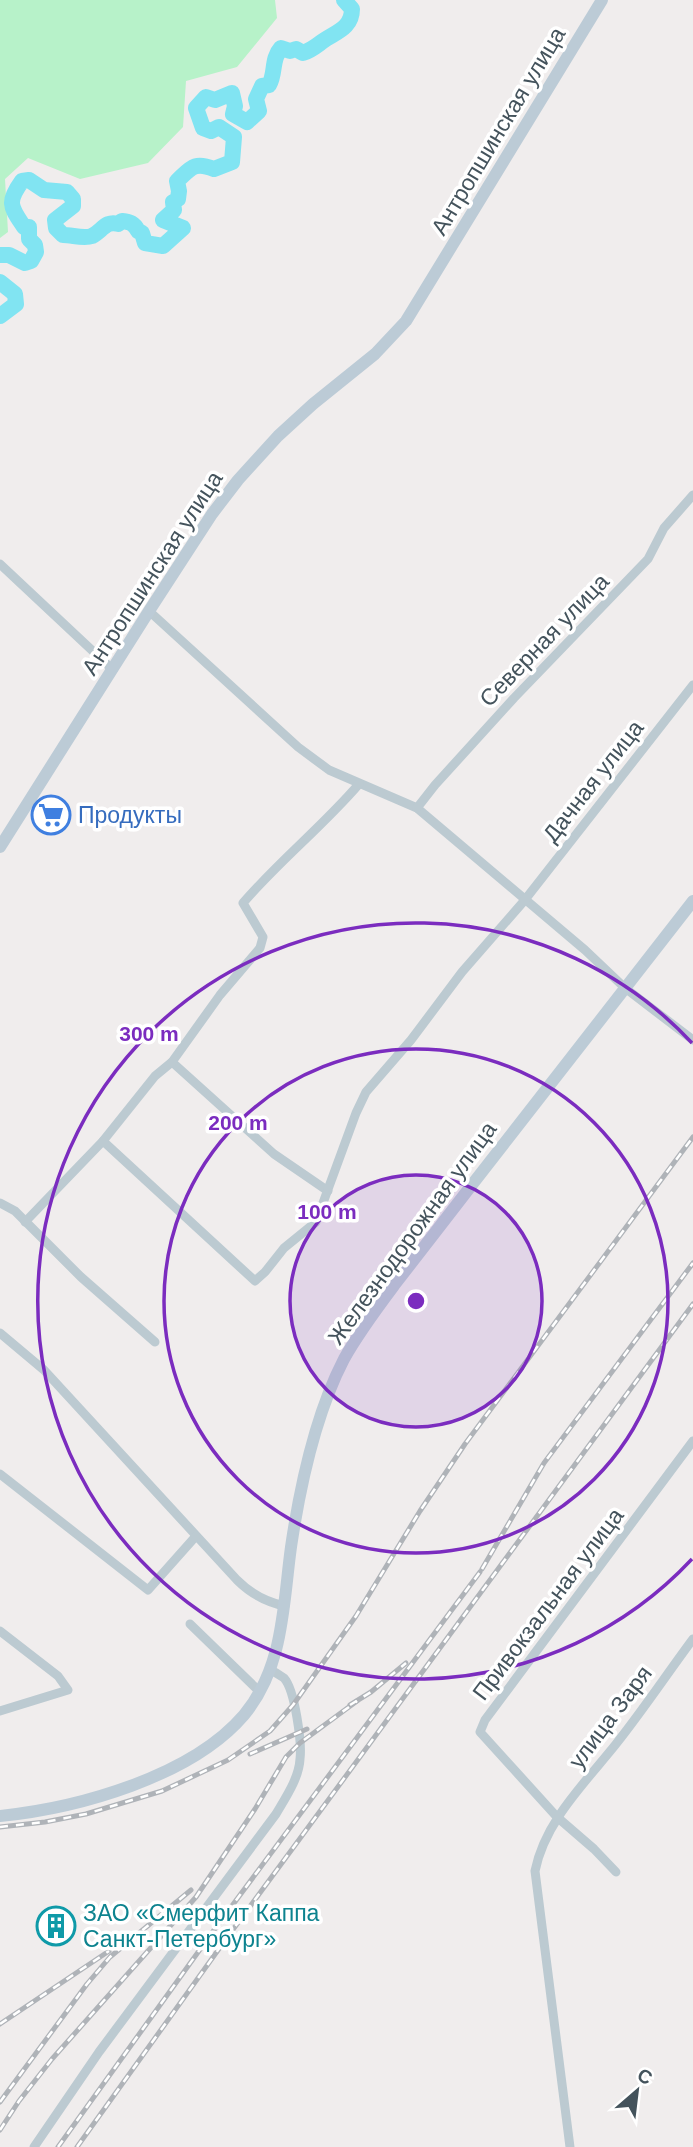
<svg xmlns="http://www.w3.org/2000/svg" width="693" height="2147" font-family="Arial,sans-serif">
	<rect width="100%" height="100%" fill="#f0eded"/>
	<polygon fill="#b7f2c9" points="0,0 275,0 277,18 237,67 186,81 183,127 148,163 80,179 28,158 5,179 8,232 0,238"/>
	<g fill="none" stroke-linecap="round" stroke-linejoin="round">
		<g stroke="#81e4f2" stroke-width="16">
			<path d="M0,255H9L25,263L31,261L36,252L35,245L29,239V227H24C11,207 6,203 22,181L29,180L44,190L67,192L73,199V206L55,220L56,228L63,235C72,235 84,239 92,236C102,231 106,220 118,224L122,221C130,222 134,223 138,231L142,233L145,243L163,246L183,228L163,220L174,210L173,202L178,199L179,191L177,181C191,168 194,161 214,169L232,162L234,137L219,127L211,131L203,128L196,108L206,97L215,100L232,93L235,106L233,114L247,122L259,111L256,99L262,86L269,85C276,73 271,59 281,48L290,51L296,49L303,53C312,50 316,46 323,41C336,32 352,28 352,9L344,0"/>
			<polyline points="0,282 15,294 16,304 0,316"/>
		</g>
		<g stroke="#bccad1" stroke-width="9">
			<polyline points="0,564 113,670"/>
			<polyline points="149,611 298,747 329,770 417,808 585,950 625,988 693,1040"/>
			<polyline points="417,808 435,785 514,698 648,559 664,528 693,495"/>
			<polyline points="172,1062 274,1154 328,1191"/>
			<polyline points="103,1141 255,1281 265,1272 284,1248 316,1222 356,1113 366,1092 411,1040 462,972 524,901 693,685"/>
			<polyline points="0,1203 15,1211 81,1277 155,1342"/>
			<path d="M25,1222L103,1141L155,1076L172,1062L220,995L260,948L263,937L243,903C279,861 323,826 359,784"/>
			<path d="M0,1333L44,1370L237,1580C251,1594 266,1602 285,1606"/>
			<polyline points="0,1474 148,1590 196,1536"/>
			<polyline points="190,1624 260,1692"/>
			<polyline points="0,1631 58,1676 68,1690 0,1711"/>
			<polyline points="616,1872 594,1849 557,1817 480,1732 485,1720 693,1441"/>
			<path d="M34,2147L99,2052L276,1814C286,1797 299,1778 300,1759C302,1743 295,1690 284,1678C280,1675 275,1672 270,1670"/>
			<path d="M570,2147L535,1871C545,1821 585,1783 616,1744C643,1710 667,1674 693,1639"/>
		</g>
		<g stroke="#bccbd6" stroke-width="12">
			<polyline points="0,847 149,611 212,514 238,480 278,436 313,404 375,354 406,321 602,0"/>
			<path d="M0,1816C78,1808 191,1777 244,1715C284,1667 283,1605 291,1547C300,1486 316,1413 344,1359C359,1332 378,1307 396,1283C421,1251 446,1218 471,1186C545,1091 619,996 693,901"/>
		</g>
		<defs>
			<g id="rail">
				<polyline points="482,1569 544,1463 693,1263"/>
				<polyline points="350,1705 371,1692 406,1663"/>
				<polyline points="250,1754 307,1729"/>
				<polyline points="0,1827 45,1822 86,1814 162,1791 228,1760 270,1731 293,1705 356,1616 420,1511 465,1444 693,1137"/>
				<polyline points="0,2024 109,1951"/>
				<polyline points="0,2102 87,1984 110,1957 191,1890"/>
				<polyline points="0,2130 19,2101 52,2059 196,1897 255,1809 286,1757 300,1743 357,1701"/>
				<polyline points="58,2147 214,1930 480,1572"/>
				<polyline points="77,2147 226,1939 693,1304"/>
			</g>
		</defs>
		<use href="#rail" stroke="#afb3b8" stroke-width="5"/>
		<use href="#rail" stroke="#fff" stroke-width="2.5" stroke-dasharray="8" stroke-linecap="butt"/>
	</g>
	<circle cx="416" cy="1301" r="126" fill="#7b2cbf" fill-opacity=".12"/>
	<g fill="none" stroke="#7b2cbf" stroke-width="3.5">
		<circle cx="416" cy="1301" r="126"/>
		<circle cx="416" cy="1301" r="252"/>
		<path d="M692 1559A378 378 0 1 1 692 1043"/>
	</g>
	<defs>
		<symbol id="supermarket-ring" viewBox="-11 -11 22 22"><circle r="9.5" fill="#fff" stroke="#3f7fe0" stroke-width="1.5"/><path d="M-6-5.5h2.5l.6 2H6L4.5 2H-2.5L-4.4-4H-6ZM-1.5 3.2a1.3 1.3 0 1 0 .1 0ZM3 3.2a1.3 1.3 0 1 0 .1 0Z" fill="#3f7fe0"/></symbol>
		<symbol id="building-ring" viewBox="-11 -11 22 22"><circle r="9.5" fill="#fff" stroke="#0f9aa8" stroke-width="1.5"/><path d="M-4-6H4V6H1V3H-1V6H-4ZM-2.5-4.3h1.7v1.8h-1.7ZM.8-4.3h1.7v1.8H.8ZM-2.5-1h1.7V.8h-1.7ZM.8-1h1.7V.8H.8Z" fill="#0f9aa8"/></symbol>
	</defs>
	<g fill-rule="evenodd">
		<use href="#supermarket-ring" x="29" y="793" width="44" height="44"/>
		<use href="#building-ring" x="34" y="1904" width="44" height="44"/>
	</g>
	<g text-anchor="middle" stroke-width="7" stroke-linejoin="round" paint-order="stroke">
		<g font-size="23" fill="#44535c" stroke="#fff">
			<text transform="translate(498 131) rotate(-59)" y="8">Антропшинская улица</text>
			<text transform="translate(152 573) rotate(-57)" y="8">Антропшинская улица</text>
			<text transform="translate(544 640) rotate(-46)" y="8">Северная улица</text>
			<text transform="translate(593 781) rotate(-52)" y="8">Дачная улица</text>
			<text transform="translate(412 1233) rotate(-54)" y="8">Железнодорожная улица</text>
			<text transform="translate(548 1604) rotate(-53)" y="8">Привокзальная улица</text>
			<text transform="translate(610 1717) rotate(-53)" y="8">улица Заря</text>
		</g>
		<g font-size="23" fill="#366cbe" stroke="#fff" text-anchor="start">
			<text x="78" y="823">Продукты</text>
		</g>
		<g font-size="23" fill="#0d838f" stroke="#fff" text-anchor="start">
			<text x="83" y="1921">ЗАО «Смерфит Каппа<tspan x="83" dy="26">Санкт-Петербург»</tspan></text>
		</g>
	</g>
	<circle cx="416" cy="1301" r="10" fill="#7b2cbf" stroke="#fff" stroke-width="3.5"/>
	<g font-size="21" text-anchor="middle" font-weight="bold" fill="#7b2cbf" stroke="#fff" stroke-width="7" stroke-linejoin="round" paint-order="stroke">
		<text x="149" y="1041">300 m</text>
		<text x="238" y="1130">200 m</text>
		<text x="327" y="1219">100 m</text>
	</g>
	<g transform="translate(637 2091) rotate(28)" stroke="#ffffff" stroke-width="5" paint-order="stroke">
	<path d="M0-5L12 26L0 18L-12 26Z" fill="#44535c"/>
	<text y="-10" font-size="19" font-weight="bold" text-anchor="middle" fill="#44535c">С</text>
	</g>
</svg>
